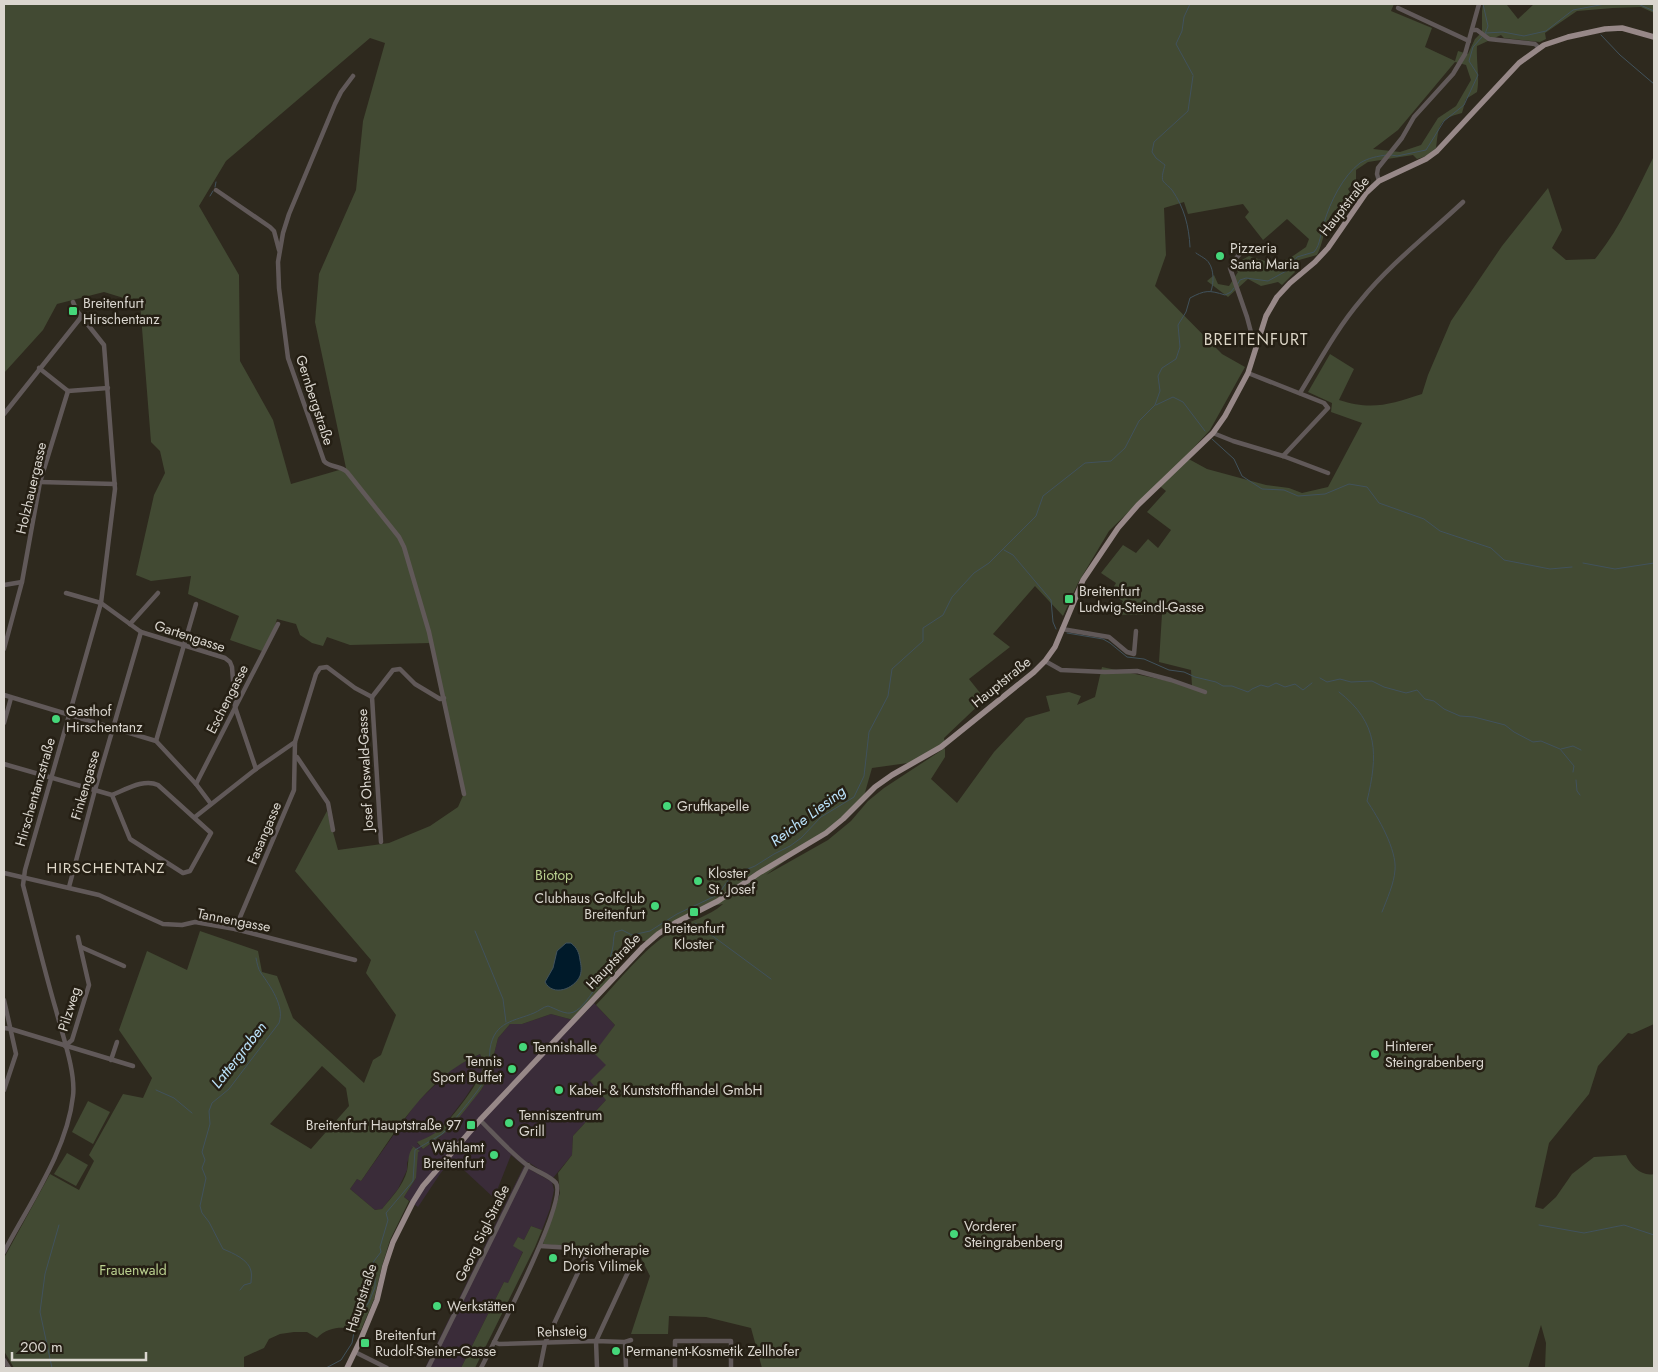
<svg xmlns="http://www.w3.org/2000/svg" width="1658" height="1372" font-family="Jost,sans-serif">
	<rect width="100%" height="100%" fill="#2e291e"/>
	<polygon fill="#3a2c39" points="594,1003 615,1025 595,1053 607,1065 606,1100 573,1136 572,1155 553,1178 528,1162 524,1166 552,1182 554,1190 550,1209 542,1230 531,1226 524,1240 518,1237 514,1246 523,1251 508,1284 504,1282 461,1368 425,1368 524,1166 511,1155 494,1198 452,1159 440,1174 418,1207 404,1197 416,1178 413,1147 407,1163 407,1170 398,1189 382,1209 375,1210 350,1189 357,1179 361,1181 417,1102 454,1067 480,1054 483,1061 482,1072 465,1098 445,1124 436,1133 417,1143 423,1149 439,1138 481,1090 488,1078 498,1038 510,1024 522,1024 551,1014 577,1021"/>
	<g fill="#424a33" fill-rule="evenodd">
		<path d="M4,4H1394L1391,11L1432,28L1425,47L1455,61L1458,51L1468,54L1475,39L1482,32V11L1483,4L1507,5L1518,19L1534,4H1654V13L1641,7L1613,8L1577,11L1545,33L1546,39L1540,42L1504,38L1501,35L1477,46C1476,63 1480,76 1477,92L1466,99L1462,113C1438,119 1439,125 1436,148L1427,156L1417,159L1413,155L1368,162L1356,170V180L1348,189L1355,200L1348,212L1335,210C1324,222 1325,240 1317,255L1299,260L1295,272L1282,285L1278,282L1261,286L1248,279L1228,297L1207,281L1214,275L1218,284L1229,286L1238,272L1235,269L1238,262L1249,256L1274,264L1290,258L1306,247L1309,239L1287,219L1263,240L1245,217L1249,212L1243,204L1188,214L1184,202L1164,208L1166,255L1155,286L1222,354L1245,367L1210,430L1185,457L1207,469L1266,485L1289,488L1302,493L1328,487L1362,423L1331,412L1332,403L1308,392L1330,354L1354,369L1339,400C1372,411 1391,404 1422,394L1428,375L1451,321L1502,246L1548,188L1562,230L1552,248L1566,260L1595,259C1619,230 1637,190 1654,156V1024L1632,1034L1628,1033L1598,1066L1589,1094L1549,1143L1535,1207L1543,1209L1556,1197L1572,1174L1594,1157L1626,1155C1631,1166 1642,1177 1654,1174V1368H1545L1546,1343L1541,1325L1528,1368H762L751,1328L706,1317L669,1316L668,1334H631L650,1276L638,1252L543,1244L560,1193L558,1173L572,1155L573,1136L606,1100L590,1081L606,1065L594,1053L615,1025L596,1005C620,980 642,950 672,931C688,921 709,917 723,904L702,908L647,941L623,940L615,973L594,1003L577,1021L551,1014L522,1024H510L498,1038L488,1078L481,1090L450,1129L423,1149L417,1142C423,1139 429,1137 435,1133C446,1126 480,1083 482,1070C484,1064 483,1060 480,1054C425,1077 394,1135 361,1181L357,1179L350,1189L375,1210L382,1209C391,1198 403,1186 407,1171C409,1163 407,1155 413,1147L411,1145L420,1151L418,1152L416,1178L404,1197L409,1201L390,1240L382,1266L374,1299L361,1330C344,1327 330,1325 317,1338L307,1332H294L280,1334L269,1339L264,1348L244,1357V1368H14L4,1351V1258L50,1174L79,1190L94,1161L89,1155L123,1094L143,1098L152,1078L119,1030L147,951L187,970L200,931L258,951L262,972L277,976L293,1018L364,1083L373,1060L381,1055L396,1015L366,973L371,960L295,871L327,811L338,850L389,843L430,826L458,807L465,791L430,643L350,645L327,637L323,646L312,643L300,635L296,624L277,619L274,629L262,651L230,640L239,616L188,594L191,576L151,581L136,575L154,495L165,473L160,451L151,442L140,303L104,292L57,304L43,330L4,373ZM370,38L385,43L363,121L356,190L319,274L315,322L346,468L291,484L273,420L240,361L239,275L199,206L226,161ZM1455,62L1466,65L1471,80L1456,106L1438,118L1421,145L1400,152L1373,149L1398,130ZM1157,484L1166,491L1147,512L1171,530L1158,548L1148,539L1136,553L1123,545L1101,573L1116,583L1110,593L1123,601L1116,615L1162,614L1159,662L1191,670L1192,686L1102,667L1095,697L1077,705L1081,696L1069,692L1046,696L1050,711L1026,718L994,752L957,803L931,779L945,757V748L884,788L868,801L851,821L828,840L766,875L841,819L864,796L872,768L915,762L945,744L944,738L985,699L969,679L1010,647L993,634L1035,586L1063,616L1078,583L1109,531ZM322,1066L346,1088L349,1106L311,1149L270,1124Z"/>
		<polygon points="88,1101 110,1112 93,1144 72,1132"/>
		<polygon points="67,1153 88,1165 76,1186 54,1174"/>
		<polygon points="531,1226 542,1230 535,1247 475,1368 461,1368 504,1282 508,1283 523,1252 513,1246 518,1237 524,1240"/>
	</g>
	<path fill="#001a2a" stroke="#41525c" d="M566,943H571C577,948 579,952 580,960C581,965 582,970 580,976C574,989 553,997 545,982L553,968L557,951Z"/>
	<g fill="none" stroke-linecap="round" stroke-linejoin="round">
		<g stroke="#41525c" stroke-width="1">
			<polyline points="1190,4 1184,17 1182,31 1176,44 1193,75"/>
			<polyline points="1483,4 1488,26 1485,34"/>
			<polyline points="1638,4 1654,11"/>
			<polyline points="1486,33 1503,32 1524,36 1546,31 1573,10 1605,4"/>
			<polyline points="1601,35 1620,55 1654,84"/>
			<polyline points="1391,155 1397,156 1426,150 1444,121 1464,105 1478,75 1469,61 1473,47 1482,37"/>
			<polyline points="215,187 216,182"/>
			<polyline points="210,196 213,191"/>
			<path d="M1190,247C1189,226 1184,207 1172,190C1170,187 1165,184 1163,181C1161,177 1164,169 1165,165L1156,158L1152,152L1154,142L1188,111L1193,76"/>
			<path d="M1196,253C1200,256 1207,259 1209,263C1214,270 1214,283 1211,291"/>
			<path d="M1237,285L1240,280L1246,278L1268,281L1288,270L1297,257L1314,252C1321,244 1320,233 1324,223C1330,202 1343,176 1360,163C1368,158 1378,156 1387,155"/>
			<polyline points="1156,405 1173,397 1183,402 1205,431"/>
			<polyline points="1212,439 1234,459 1242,476 1262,489 1284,490 1298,496 1325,494 1349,484 1367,487 1379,503 1424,519 1440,531 1491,548 1504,560 1550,569 1572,567"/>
			<polyline points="1004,550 1013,555 1051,600 1053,622 1056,629"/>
			<polyline points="1583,563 1615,569 1654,563"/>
			<polyline points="1067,633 1103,639 1110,643 1127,657 1144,659 1169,670 1184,672 1195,677 1216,682 1223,686 1232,686 1248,692 1252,689 1261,685 1268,687 1276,683 1285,687 1295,684 1303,690 1312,683"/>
			<polyline points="1320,678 1327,682 1340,679 1351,682 1372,681 1384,687 1406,693 1417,690 1425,699 1434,701 1444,709 1460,716 1474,717 1505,725 1514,732 1533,742 1541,741 1560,749 1574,766 1573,772"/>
			<path d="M1339,692C1379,723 1378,755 1367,801C1378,817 1397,850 1395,870C1394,884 1387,899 1382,912"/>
			<polyline points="1561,749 1573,746 1581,750"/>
			<polyline points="1576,780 1577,791 1580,795"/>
			<polyline points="695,923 771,979"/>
			<polyline points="475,931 503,999 506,1022"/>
			<polyline points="156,1090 174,1098 192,1113"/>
			<polyline points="1539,1225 1584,1233 1624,1225 1654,1235"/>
			<path d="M240,1290L244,1285L251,1283C251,1279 252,1275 251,1271C249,1260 233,1253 223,1249L209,1222L202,1213L200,1206L206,1178L202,1168L205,1160L202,1152L210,1124L209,1111L212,1103L229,1089L279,1023C285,1006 270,986 261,973C258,969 257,963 256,958"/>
			<polyline points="52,1368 40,1312 45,1274 59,1225"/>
			<path d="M326,1368L341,1360L352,1343L356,1321L369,1302L375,1287V1279L371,1270L374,1261L381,1252L380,1247L388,1220L386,1213L413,1181L415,1150L442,1134L448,1128C459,1113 477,1094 485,1079C490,1070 489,1059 490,1049C494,1021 515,1021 534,1013C539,1011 543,1007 548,1006C554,1008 564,1014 570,1013C586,1012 609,965 612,951C614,944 613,938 615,932L622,930L632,935L650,931L677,914L713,897L719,893L730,878L735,874L755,866L774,854L790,846L801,838L821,817L854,797L864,776L869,732L888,696L892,669L923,641V628L943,615L952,597L974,573L989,563L1036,516L1043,496L1085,463L1111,461L1125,448L1139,421L1155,405L1160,391L1158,376L1162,368L1176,359L1180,347L1178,325L1186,312L1190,298C1205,290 1209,290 1225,295L1231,292L1234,288"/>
		</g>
		<g stroke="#615959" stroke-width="4.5">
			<polyline points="1398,8 1469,41"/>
			<polyline points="1472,30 1477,30 1489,39 1535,44 1539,48"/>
			<path d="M353,76L341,92L335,104L289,214L283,233L278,262L279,288L288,358L324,461C330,468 340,465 347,472L399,537L404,547L429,632L464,794"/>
			<polyline points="1379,181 1377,174 1378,168 1402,138 1414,117 1453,74 1465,54 1479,4"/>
			<polyline points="216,190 270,227 274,231 279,250"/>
			<polyline points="1244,249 1232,263 1230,268 1247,317 1252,336 1258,341"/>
			<polyline points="39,368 68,391 108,388"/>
			<polyline points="1248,373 1324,403 1328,408 1283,456"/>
			<path d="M1300,393C1319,362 1337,328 1361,300C1390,264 1429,234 1463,202"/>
			<polyline points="4,414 82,316"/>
			<polyline points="1213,433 1233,441 1283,456 1328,473"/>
			<polyline points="40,482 115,484"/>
			<polyline points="4,585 22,582"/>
			<polyline points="66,593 101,603 141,632 225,658 230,662 232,667 235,707 256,769"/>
			<polyline points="130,624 158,593"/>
			<polyline points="1062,629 1109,637 1127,652 1134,654 1136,631"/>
			<polyline points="4,649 22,582 40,482 68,391"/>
			<polyline points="1045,661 1061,670 1105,672 1137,671 1171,680 1205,692"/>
			<polyline points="4,695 156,741 196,784 211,804"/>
			<polyline points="372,697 381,842"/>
			<polyline points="4,723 11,698"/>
			<polyline points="156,741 196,604"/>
			<polyline points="297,757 328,803 333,830"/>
			<path d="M4,764L112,795L130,839L183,873L190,871L211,833L158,785C144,778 125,790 112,795"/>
			<polyline points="196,784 278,624"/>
			<polyline points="195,817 256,769 295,742 316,674 320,668 327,667 355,688 372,697 393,670 400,669 415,684 440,699 444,698"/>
			<polyline points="4,873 99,895 163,924 182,925 195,922 235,929 355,960"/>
			<polyline points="69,887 95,790 141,632"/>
			<polyline points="235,929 294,790 295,742"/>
			<polyline points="81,947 124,966"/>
			<polyline points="4,1000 16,1054 4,1090"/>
			<polyline points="4,1028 11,1029 133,1066"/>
			<polyline points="65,1046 72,1040 89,985 78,937"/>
			<polyline points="111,1060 117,1042"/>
			<path d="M480,1120C495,1135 510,1152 527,1165C535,1171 549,1175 556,1183C568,1201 493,1344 481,1368"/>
			<polyline points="540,1246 589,1249 630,1254 634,1259 596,1341 597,1368"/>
			<path d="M4,1252C29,1204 67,1151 73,1096C76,1072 62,1034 56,1010C44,969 34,927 23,885L25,870L101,603L115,489L104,345L77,311L73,302"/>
			<polyline points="494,1342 499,1344 596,1341 625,1342 631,1340"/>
			<polyline points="625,1342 626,1368"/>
			<polyline points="355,1352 387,1368"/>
			<polyline points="4,1360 9,1368"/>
			<polyline points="428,1368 528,1165"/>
			<polyline points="540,1368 545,1343 589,1249"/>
			<polyline points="675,1368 675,1341 731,1341 731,1368"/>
		</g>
		<polyline stroke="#978888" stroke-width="5.5" points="347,1368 360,1341 377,1300 385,1266 393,1242 413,1202 423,1186 480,1120 643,947 658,934 675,923 718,901 759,873 826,833 843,819 875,787 892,775 941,747 1034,672 1045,661 1055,647 1083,580 1118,528 1138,505 1213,433 1225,416 1248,373 1266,316 1277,297 1290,283 1315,262 1328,248 1366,193 1379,181 1426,159 1437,151 1519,63 1544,45 1568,37 1605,29 1622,28 1654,37"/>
	</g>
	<g fill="#45d77a" stroke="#251f14" stroke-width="2">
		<circle cx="1220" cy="256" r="5"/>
		<rect x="68" y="306" width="10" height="10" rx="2.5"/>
		<rect x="1064" y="594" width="10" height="10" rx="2.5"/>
		<circle cx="56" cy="719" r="5"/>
		<circle cx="667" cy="806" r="5"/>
		<circle cx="698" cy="881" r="5"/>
		<circle cx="655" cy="906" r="5"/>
		<rect x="689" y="907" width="10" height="10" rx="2.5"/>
		<circle cx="523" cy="1047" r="5"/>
		<circle cx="1375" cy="1054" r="5"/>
		<circle cx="512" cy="1069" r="5"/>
		<circle cx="559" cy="1090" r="5"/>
		<circle cx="509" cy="1123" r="5"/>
		<rect x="466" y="1120" width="10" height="10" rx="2.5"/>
		<circle cx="494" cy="1155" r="5"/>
		<circle cx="954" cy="1234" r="5"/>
		<circle cx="553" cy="1258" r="5"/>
		<circle cx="437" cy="1306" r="5"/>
		<rect x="360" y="1338" width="10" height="10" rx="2.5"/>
		<circle cx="616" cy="1351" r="5"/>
	</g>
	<g text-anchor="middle" stroke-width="5" stroke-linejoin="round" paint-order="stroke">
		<g font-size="14" fill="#dad6cf" stroke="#251f14">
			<text transform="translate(1344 206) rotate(-52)" y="5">Hauptstraße</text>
			<text transform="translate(315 400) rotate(72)" y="5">Gernbergstraße</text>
			<text transform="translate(31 488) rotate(-77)" y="5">Holzhauergasse</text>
			<text transform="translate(190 636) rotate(18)" y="5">Gartengasse</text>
			<text transform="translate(1001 682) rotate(-39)" y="5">Hauptstraße</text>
			<text transform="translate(227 699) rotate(-63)" y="5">Eschengasse</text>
			<text transform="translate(365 770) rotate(-93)" y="5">Josef Ohswald-Gasse</text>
			<text transform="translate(85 785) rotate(-74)" y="5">Finkengasse</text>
			<text transform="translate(35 792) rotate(-74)" y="5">Hirschentanzstraße</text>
			<text transform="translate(264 833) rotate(-67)" y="5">Fasangasse</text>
			<text transform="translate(234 920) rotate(11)" y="5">Tannengasse</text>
			<text transform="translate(613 961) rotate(-46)" y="5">Hauptstraße</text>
			<text transform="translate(69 1009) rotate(-73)" y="5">Pilzweg</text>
			<text transform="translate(482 1233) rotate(-64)" y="5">Georg Sigl-Straße</text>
			<text transform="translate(361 1298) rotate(-72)" y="5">Hauptstraße</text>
			<text transform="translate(562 1331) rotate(-2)" y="5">Rehsteig</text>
		</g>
		<g font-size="14" fill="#dad6cf" stroke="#251f14" text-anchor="start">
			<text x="1230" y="253">Pizzeria<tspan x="1230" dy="16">Santa Maria</tspan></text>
			<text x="83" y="308">Breitenfurt<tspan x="83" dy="16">Hirschentanz</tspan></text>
			<text x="1079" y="596">Breitenfurt<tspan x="1079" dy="16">Ludwig-Steindl-Gasse</tspan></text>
			<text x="66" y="716">Gasthof<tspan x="66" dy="16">Hirschentanz</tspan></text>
			<text x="677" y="811">Gruftkapelle</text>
			<text x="708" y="878">Kloster<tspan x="708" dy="16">St. Josef</tspan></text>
			<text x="645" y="903" text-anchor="end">Clubhaus Golfclub<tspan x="645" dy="16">Breitenfurt</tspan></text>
			<text x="694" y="933" text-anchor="middle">Breitenfurt<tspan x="694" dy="16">Kloster</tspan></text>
			<text x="1385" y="1051">Hinterer<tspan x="1385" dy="16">Steingrabenberg</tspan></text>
			<text x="533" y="1052">Tennishalle</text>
			<text x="502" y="1066" text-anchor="end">Tennis<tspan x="502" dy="16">Sport Buffet</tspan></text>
			<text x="569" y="1095">Kabel- &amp; Kunststoffhandel GmbH</text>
			<text x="519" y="1120">Tenniszentrum<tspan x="519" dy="16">Grill</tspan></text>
			<text x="461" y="1130" text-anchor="end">Breitenfurt Hauptstraße 97</text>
			<text x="484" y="1152" text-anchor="end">Wählamt<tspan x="484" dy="16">Breitenfurt</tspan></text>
			<text x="964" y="1231">Vorderer<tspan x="964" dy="16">Steingrabenberg</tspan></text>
			<text x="563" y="1255">Physiotherapie<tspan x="563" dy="16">Doris Vilimek</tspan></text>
			<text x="447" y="1311">Werkstätten</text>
			<text x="375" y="1340">Breitenfurt<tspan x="375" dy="16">Rudolf-Steiner-Gasse</tspan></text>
			<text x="626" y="1356">Permanent-Kosmetik Zellhofer</text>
		</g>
		<g font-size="14" fill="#bad08f" stroke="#251f14">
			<text x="554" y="880">Biotop</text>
			<text x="133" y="1275">Frauenwald</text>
		</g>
		<g font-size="15" font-style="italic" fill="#bce4fc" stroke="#251f14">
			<text transform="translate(808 816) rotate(-37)" y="5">Reiche Liesing</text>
			<text transform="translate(239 1055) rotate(-52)" y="5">Lattergraben</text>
		</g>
		<g font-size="15" letter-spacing="1" fill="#ddd6c7" stroke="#251f14">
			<text x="106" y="873">HIRSCHENTANZ</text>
		</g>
		<g font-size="16" letter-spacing="1" fill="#ddd6c7" stroke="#251f14">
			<text x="1256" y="345">BREITENFURT</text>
		</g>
	</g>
	<rect width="1658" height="1372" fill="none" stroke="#dad6cf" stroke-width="10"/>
	<path d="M12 1352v8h134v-8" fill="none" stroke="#dad6cf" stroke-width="2.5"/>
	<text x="20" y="1352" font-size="15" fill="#dad6cf" stroke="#251f14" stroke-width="4" paint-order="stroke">200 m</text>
</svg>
